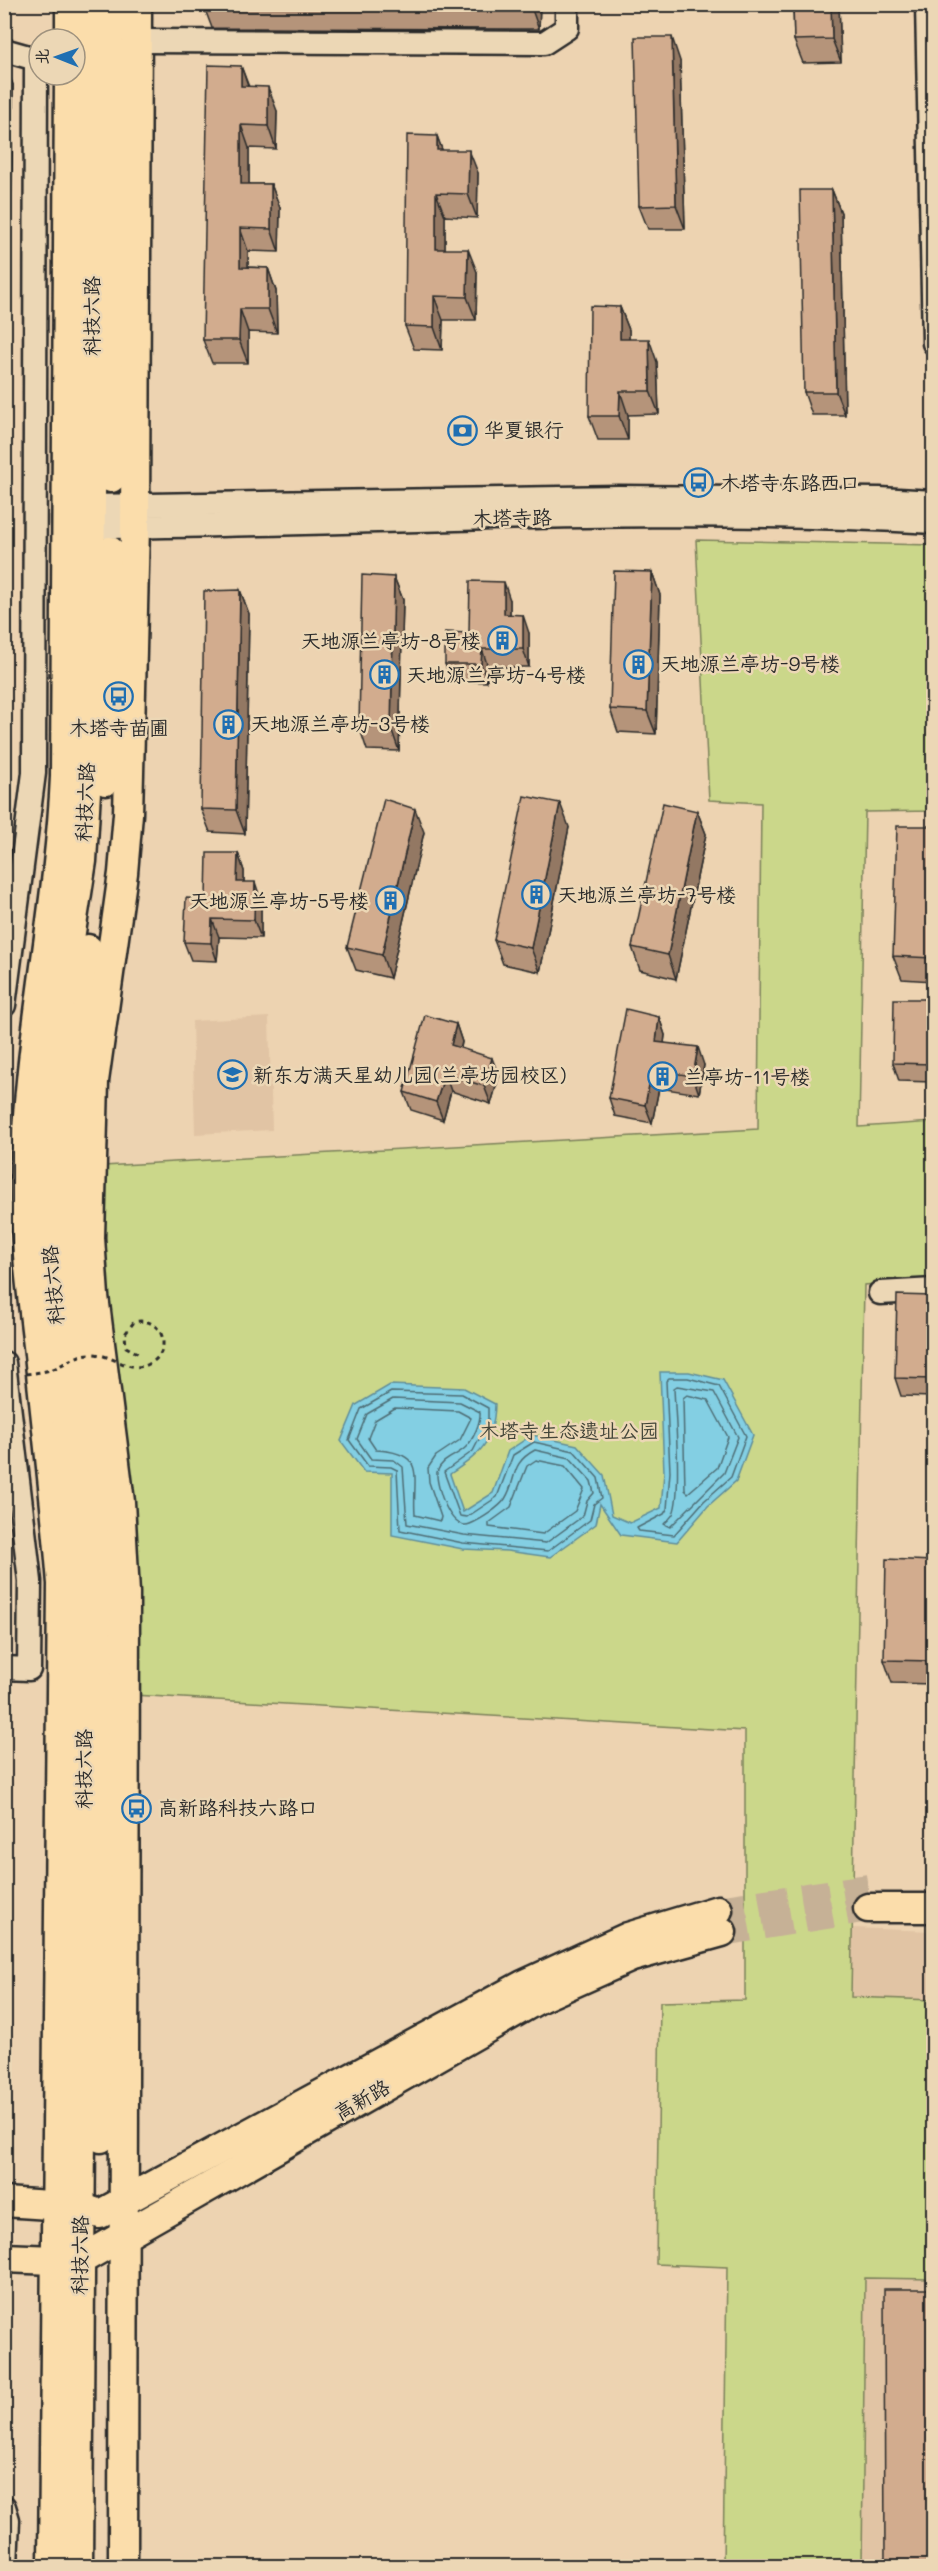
<svg xmlns="http://www.w3.org/2000/svg" width="938" height="2571" font-family="Mali,'LXGW WenKai TC',sans-serif">
	<rect width="100%" height="100%" fill="#edd3b1"/>
	<filter id="ink" filterUnits="userSpaceOnUse"><feTurbulence type="fractalNoise" baseFrequency=".0167" numOctaves="2"/><feDisplacementMap in="SourceGraphic" scale="12" xChannelSelector="R" yChannelSelector="G"/><feConvolveMatrix kernelMatrix="1 2 1 2 8 2 1 2 1" color-interpolation-filters="sRGB"/></filter>
	<g filter="url(#ink)">
		<g fill="#e1c4a4">
			<polygon points="269,1017 272,1130 195,1134 192,1021"/>
			<polygon points="852,1928 933,1931 933,2000 851,1997"/>
			<polygon points="865,2277 933,2279 933,2566 862,2566"/>
		</g>
		<polygon fill="#cbd78a" stroke="#7b815a" stroke-width="1.5" points="696,540 933,545 933,811 865,812 859,1127 933,1122 934,1280 864,1285 851,1997 933,2000 934,2279 865,2278 862,2566 723,2566 727,2267 656,2264 660,2002 745,2000 745,1731 133,1695 101,1264 103,1166 758,1129 761,803 709,800"/>
		<path fill="#83cfe3" stroke="#608d99" stroke-width="1.5" d="M660,1372H689L723,1380L753,1435L736,1481L708,1506L677,1542L621,1535L600,1504L596,1524L550,1557L507,1551L463,1549L392,1535V1473L364,1472L341,1441L356,1405L390,1385L464,1388L495,1404C494,1443 480,1454 450,1474L463,1512L493,1493L508,1451L532,1435L577,1445L604,1475L612,1515L630,1523L661,1508L664,1472Z"/>
		<g fill="none" stroke-linecap="round" stroke-linejoin="round">
			<g stroke="#4e6d75" stroke-width="1.5">
				<polygon points="669,1378 688,1378 719,1386 746,1436 731,1477 704,1501 674,1535 639,1531 637,1528 664,1514 667,1509 670,1472 666,1381"/>
				<path d="M677,1386L714,1392L738,1437L724,1473L670,1527L664,1524C667,1521 671,1518 673,1514C682,1494 675,1414 674,1388Z"/>
				<polygon points="391,1392 462,1394 488,1408 488,1422 473,1451 444,1472 460,1516 467,1517 497,1497 513,1455 534,1442 574,1451 598,1478 602,1498 594,1504 590,1520 548,1551 463,1543 400,1530 397,1470 391,1467 368,1466 349,1440 361,1409"/>
				<polygon points="687,1395 708,1400 728,1437 717,1468 688,1493 685,1490 683,1398"/>
				<path d="M393,1399L460,1402L480,1412C481,1422 473,1440 466,1447C456,1457 442,1458 437,1472C436,1486 450,1532 470,1524C480,1520 499,1508 505,1499C518,1478 509,1464 535,1450L570,1458L591,1481L594,1493L587,1501L583,1516L546,1543L464,1535L407,1524L403,1467L394,1460L371,1459L357,1439L367,1414Z"/>
				<path d="M395,1408L458,1411L471,1418L460,1440L436,1456L428,1468L429,1482L441,1517L440,1521L415,1515C412,1475 428,1453 376,1450L368,1438L375,1420Z"/>
				<polygon points="536,1460 565,1466 584,1489 575,1511 543,1534 489,1527 489,1523 511,1507 527,1466"/>
			</g>
			<g stroke="#c6b196" stroke-width="28" stroke-dasharray="28 14" stroke-linecap="butt">
				<polyline points="718,1910 868,1888"/>
				<polyline points="722,1932 862,1909"/>
			</g>
			<defs>
				<g id="minor">
					<polyline points="927,4 934,343"/>
					<polyline points="137,41 544,43 567,28 567,4"/>
					<polyline points="4,50 36,59 34,773 4,1005"/>
					<polyline points="91,506 618,497 880,499 934,502"/>
					<path d="M91,527C372,525 653,505 934,522"/>
					<polyline points="880,1293 934,1290"/>
					<polyline points="4,1363 30,1581 29,1669 4,1668"/>
					<polyline points="4,2507 8,2520 6,2566"/>
				</g>
				<g id="major">
					<polyline points="70,39 70,4"/>
					<polyline points="111,478 116,4"/>
					<polyline points="106,781 110,697 110,551"/>
					<polyline points="88,949 79,1011 70,1126 69,1259 100,1521 106,1646 101,2138"/>
					<polyline points="868,1908 934,1908"/>
					<polyline points="4,2202 80,2207 100,2214 523,1985 628,1937 718,1910"/>
					<polyline points="4,2258 79,2261 540,1998 632,1957 722,1932"/>
					<path d="M53,2566L62,1584C56,1507 47,1431 39,1354C32,1296 24,1237 25,1178C27,1044 59,911 65,777L69,75"/>
					<polyline points="78,2566 84,1697 81,1542 49,1251 49,1128 57,1022 82,861 87,774 91,506 93,4"/>
					<polyline points="123,2566 125,1593 120,1502 94,1296 90,1238 94,1081 123,873 128,814 135,527 137,4"/>
				</g>
			</defs>
			<use href="#minor" stroke="#2b2b2b" stroke-width="27"/>
			<use href="#major" stroke="#2b2b2b" stroke-width="33"/>
			<use href="#minor" stroke="#ecd7b5" stroke-width="22"/>
			<use href="#major" stroke="#fbddab" stroke-width="28"/>
			<path stroke="#2b2b2b" stroke-width="3" stroke-dasharray="4.5 4.5" stroke-linecap="butt" d="M26,1374C35,1373 44,1372 53,1369C67,1363 76,1354 92,1354C112,1354 130,1374 149,1364C175,1351 162,1315 134,1322L125,1334L126,1347L139,1354"/>
		</g>
		<g fill="#b5947a" stroke="#2b2b2b" stroke-width="1.5">
			<polygon points="203,4 540,4 539,29 212,28"/>
			<polygon points="793,4 839,4 841,62 803,63 794,40"/>
			<polygon points="680,61 685,229 648,229 639,206"/>
			<polygon points="4,62 13,85 10,273 4,273"/>
			<polygon points="241,66 249,87 277,111 276,149 249,148 249,184 271,184 280,208 279,252 248,251 248,267 268,268 276,291 277,333 248,332 248,363 212,363 203,340"/>
			<polygon points="437,136 442,150 478,173 477,218 445,216 445,249 477,272 476,320 443,320 442,350 414,349 405,326"/>
			<polygon points="832,190 841,213 845,415 812,415 804,392"/>
			<polygon points="620,307 629,330 629,339 657,362 659,414 628,415 628,440 598,440 589,416"/>
			<polygon points="652,572 660,595 656,734 618,732 610,709"/>
			<polygon points="394,577 403,600 399,751 367,750 359,726"/>
			<polygon points="240,590 249,614 245,834 210,832 201,809"/>
			<polygon points="510,600 510,614 529,633 529,667 488,667 487,682 451,681 445,664 469,633"/>
			<polygon points="697,811 706,834 676,979 640,970 632,947"/>
			<polygon points="933,826 933,981 902,979 893,956"/>
			<polygon points="569,827 540,972 503,964 494,940"/>
			<polygon points="424,832 390,978 356,970 347,947"/>
			<polygon points="238,853 244,871 244,882 261,900 261,938 219,937 217,961 191,960 184,942 206,899"/>
			<polygon points="933,999 933,1082 899,1081 893,1063"/>
			<polygon points="659,1017 665,1035 664,1043 704,1065 699,1094 659,1088 652,1123 615,1116 609,1098"/>
			<polygon points="456,1024 462,1042 461,1048 499,1076 491,1104 451,1091 443,1120 411,1110 404,1092"/>
			<polygon points="933,1296 933,1397 901,1396 895,1378"/>
			<polygon points="933,1561 933,1684 892,1683 884,1660"/>
		</g>
		<g fill="#937863" stroke="#2b2b2b" stroke-width="1.5">
			<polygon points="530,4 540,4 539,29"/>
			<polygon points="831,4 839,4 841,62 832,39"/>
			<polygon points="672,37 680,61 685,229 676,205"/>
			<polygon points="4,62 13,85 10,273 4,257"/>
			<polygon points="241,66 249,89 241,86"/>
			<polygon points="268,87 277,111 276,149 268,126"/>
			<polygon points="241,125 249,148 249,207 241,184"/>
			<polygon points="437,136 446,160 437,150"/>
			<polygon points="469,150 478,173 477,218 468,194"/>
			<polygon points="271,184 280,208 279,252 271,229"/>
			<polygon points="832,190 841,213 845,415 836,392"/>
			<polygon points="436,193 445,216 445,272 436,249"/>
			<polygon points="240,228 248,251 248,290 240,267"/>
			<polygon points="468,249 477,272 476,320 467,297"/>
			<polygon points="268,268 276,291 277,333 268,309"/>
			<polygon points="434,296 443,320 442,350 434,327"/>
			<polygon points="620,307 629,330 629,362 620,339"/>
			<polygon points="240,309 248,332 248,363 239,340"/>
			<polygon points="649,339 657,362 659,414 650,391"/>
			<polygon points="620,391 628,415 628,440 619,416"/>
			<polygon points="652,572 660,595 656,734 647,711"/>
			<polygon points="394,577 403,600 399,751 391,728"/>
			<polygon points="504,582 510,600 510,632 504,614"/>
			<polygon points="240,590 249,614 245,834 236,810"/>
			<polygon points="523,615 529,633 529,667 523,649"/>
			<polygon points="482,649 488,667 487,682 481,664"/>
			<polygon points="560,803 569,827 540,972 531,948"/>
			<polygon points="415,809 424,832 390,978 382,955"/>
			<polygon points="697,811 706,834 676,979 668,955"/>
			<polygon points="238,853 244,871 244,900 237,882"/>
			<polygon points="255,882 261,900 261,938 254,920"/>
			<polygon points="933,882 933,962 932,958"/>
			<polygon points="212,919 219,937 217,961 211,943"/>
			<polygon points="659,1017 665,1035 662,1060 656,1042"/>
			<polygon points="456,1024 462,1042 457,1062 451,1045"/>
			<polygon points="698,1047 704,1065 699,1094 693,1076"/>
			<polygon points="492,1058 499,1076 491,1104 484,1086"/>
			<polygon points="652,1070 659,1088 652,1123 645,1105"/>
			<polygon points="445,1074 451,1091 443,1120 436,1102"/>
			<polygon points="4,1933 6,1937 5,1980 4,1980"/>
		</g>
		<g fill="#d2ac8e" stroke="#2b2b2b" stroke-width="1.5">
			<polygon points="793,4 831,4 832,39 794,40"/>
			<polygon points="635,37 672,37 676,205 639,206"/>
			<polygon points="208,65 241,66 241,86 268,87 268,126 241,125 241,184 271,184 271,229 240,228 240,267 268,268 268,309 240,309 239,340 203,340"/>
			<polygon points="407,135 437,136 437,150 469,150 468,194 436,193 436,249 468,249 467,297 434,296 434,327 405,326"/>
			<polygon points="800,190 832,190 836,392 804,392"/>
			<polygon points="590,306 620,307 620,339 649,339 650,391 620,391 619,416 589,416"/>
			<polygon points="614,571 652,572 647,711 610,709"/>
			<polygon points="362,575 394,577 391,728 359,726"/>
			<polygon points="470,581 504,582 504,614 523,615 523,649 482,649 481,664 445,664 445,632 469,633"/>
			<polygon points="240,590 236,810 201,809 204,591"/>
			<polygon points="524,796 560,803 531,948 494,940"/>
			<polygon points="384,799 415,809 382,955 347,947"/>
			<polygon points="663,803 697,811 668,955 632,947"/>
			<polygon points="897,826 933,826 932,958 893,956"/>
			<polygon points="207,853 238,853 237,882 255,882 254,920 212,919 211,943 184,942 186,898 206,899"/>
			<polygon points="894,999 933,999 933,1064 893,1063"/>
			<polygon points="626,1009 659,1017 656,1042 698,1047 693,1076 652,1070 645,1105 609,1098"/>
			<polygon points="425,1015 456,1024 451,1045 492,1058 484,1086 445,1074 436,1102 404,1092"/>
			<polygon points="897,1295 933,1296 933,1379 895,1378"/>
			<polygon points="886,1559 933,1561 933,1661 884,1660"/>
			<polygon points="884,2289 933,2289 933,2566 885,2566"/>
		</g>
	</g>
	<defs>
		<symbol id="bank-ring" viewBox="-11 -11 22 22"><circle r="9.5" fill="#ecd7b5" stroke="#1f6fb2" stroke-width="1.5"/><path d="M-6-4H6V4H-6ZM0-2.3a2.3 2.3 0 1 0 0 4.6a2.3 2.3 0 1 0 0-4.6Z" fill="#1f6fb2"/></symbol>
		<symbol id="bus-ring" viewBox="-11 -11 22 22"><circle r="9.5" fill="#ecd7b5" stroke="#1f6fb2" stroke-width="1.5"/><path d="M-5-6H5V4H4V6H2V4H-2V6H-4V4H-5ZM-3.5-4V0h7V-4ZM-3.5 1.2v1.5H-2V1.2ZM2 1.2v1.5H3.5V1.2Z" fill="#1f6fb2"/></symbol>
		<symbol id="building-ring" viewBox="-11 -11 22 22"><circle r="9.5" fill="#ecd7b5" stroke="#1f6fb2" stroke-width="1.5"/><path d="M-4-6H4V6H1V3H-1V6H-4ZM-2.5-4.3h1.7v1.8h-1.7ZM.8-4.3h1.7v1.8H.8ZM-2.5-1h1.7V.8h-1.7ZM.8-1h1.7V.8H.8Z" fill="#1f6fb2"/></symbol>
		<symbol id="school-ring" viewBox="-11 -11 22 22"><circle r="9.5" fill="#ecd7b5" stroke="#1f6fb2" stroke-width="1.5"/><path d="M0-5L7-2L0 1L-7-2ZM-4 1L0 2.5L4 1V4Q0 6-4 4Z" fill="#1f6fb2"/></symbol>
	</defs>
	<g fill-rule="evenodd">
		<use href="#bank-ring" x="446" y="414" width="33" height="33"/>
		<use href="#bus-ring" x="682" y="466" width="33" height="33"/>
		<use href="#building-ring" x="486" y="624" width="33" height="33"/>
		<use href="#building-ring" x="622" y="648" width="33" height="33"/>
		<use href="#building-ring" x="368" y="658" width="33" height="33"/>
		<use href="#bus-ring" x="102" y="680" width="33" height="33"/>
		<use href="#building-ring" x="212" y="708" width="33" height="33"/>
		<use href="#building-ring" x="520" y="878" width="33" height="33"/>
		<use href="#building-ring" x="374" y="884" width="33" height="33"/>
		<use href="#school-ring" x="216" y="1058" width="33" height="33"/>
		<use href="#building-ring" x="646" y="1060" width="33" height="33"/>
		<use href="#bus-ring" x="120" y="1792" width="33" height="33"/>
	</g>
	<g text-anchor="middle" stroke-width="5" stroke-linejoin="round" paint-order="stroke">
		<g font-size="20" fill="#2b2b2b" stroke="#ecd7b5">
			<text transform="translate(92 316) rotate(-90)" y="7">科技六路</text>
			<text transform="translate(512 518) rotate(-1)" y="7">木塔寺路</text>
			<text transform="translate(85 802) rotate(-87)" y="7">科技六路</text>
			<text transform="translate(53 1285) rotate(-95)" y="7">科技六路</text>
			<text transform="translate(84 1769) rotate(-90)" y="7">科技六路</text>
			<text transform="translate(362 2100) rotate(-30)" y="7">高新路</text>
			<text transform="translate(80 2255) rotate(-89)" y="7">科技六路</text>
		</g>
		<g font-size="20" fill="#2b2b2b" stroke="#ecd7b5" text-anchor="start">
			<text x="484" y="437">华夏银行</text>
			<text x="720" y="490">木塔寺东路西口</text>
			<text x="481" y="648" text-anchor="end">天地源兰亭坊-8号楼</text>
			<text x="660" y="671">天地源兰亭坊-9号楼</text>
			<text x="406" y="682">天地源兰亭坊-4号楼</text>
			<text x="250" y="731">天地源兰亭坊-3号楼</text>
			<text x="119" y="735" text-anchor="middle">木塔寺苗圃</text>
			<text x="557" y="902">天地源兰亭坊-7号楼</text>
			<text x="369" y="908" text-anchor="end">天地源兰亭坊-5号楼</text>
			<text x="253" y="1082">新东方满天星幼儿园(兰亭坊园校区)</text>
			<text x="684" y="1084">兰亭坊-11号楼</text>
			<text x="158" y="1815">高新路科技六路口</text>
		</g>
		<g font-size="20" fill="#434539" stroke="#ecd7b5">
			<text x="569" y="1438">木塔寺生态遗址公园</text>
		</g>
	</g>
	<rect width="938" height="2571" fill="none" stroke="#ecd7b5" stroke-width="24"/>
	<rect x="12" y="12" width="914" height="2547" fill="none" stroke="#2b2b2b" stroke-width="2" filter="url(#ink)"/>
	<g transform="translate(57 57) rotate(271)"><circle r="28" fill="#ecd7b5" stroke="#9f927e" stroke-width="1.5"/>
	<path d="M0-4.5L10 22L0 15L-10 22Z" fill="#1f6fb2"/>
	<text y="-9" font-size="16" font-weight="bold" text-anchor="middle" fill="#2b2b2b">北</text>
	</g>
</svg>
